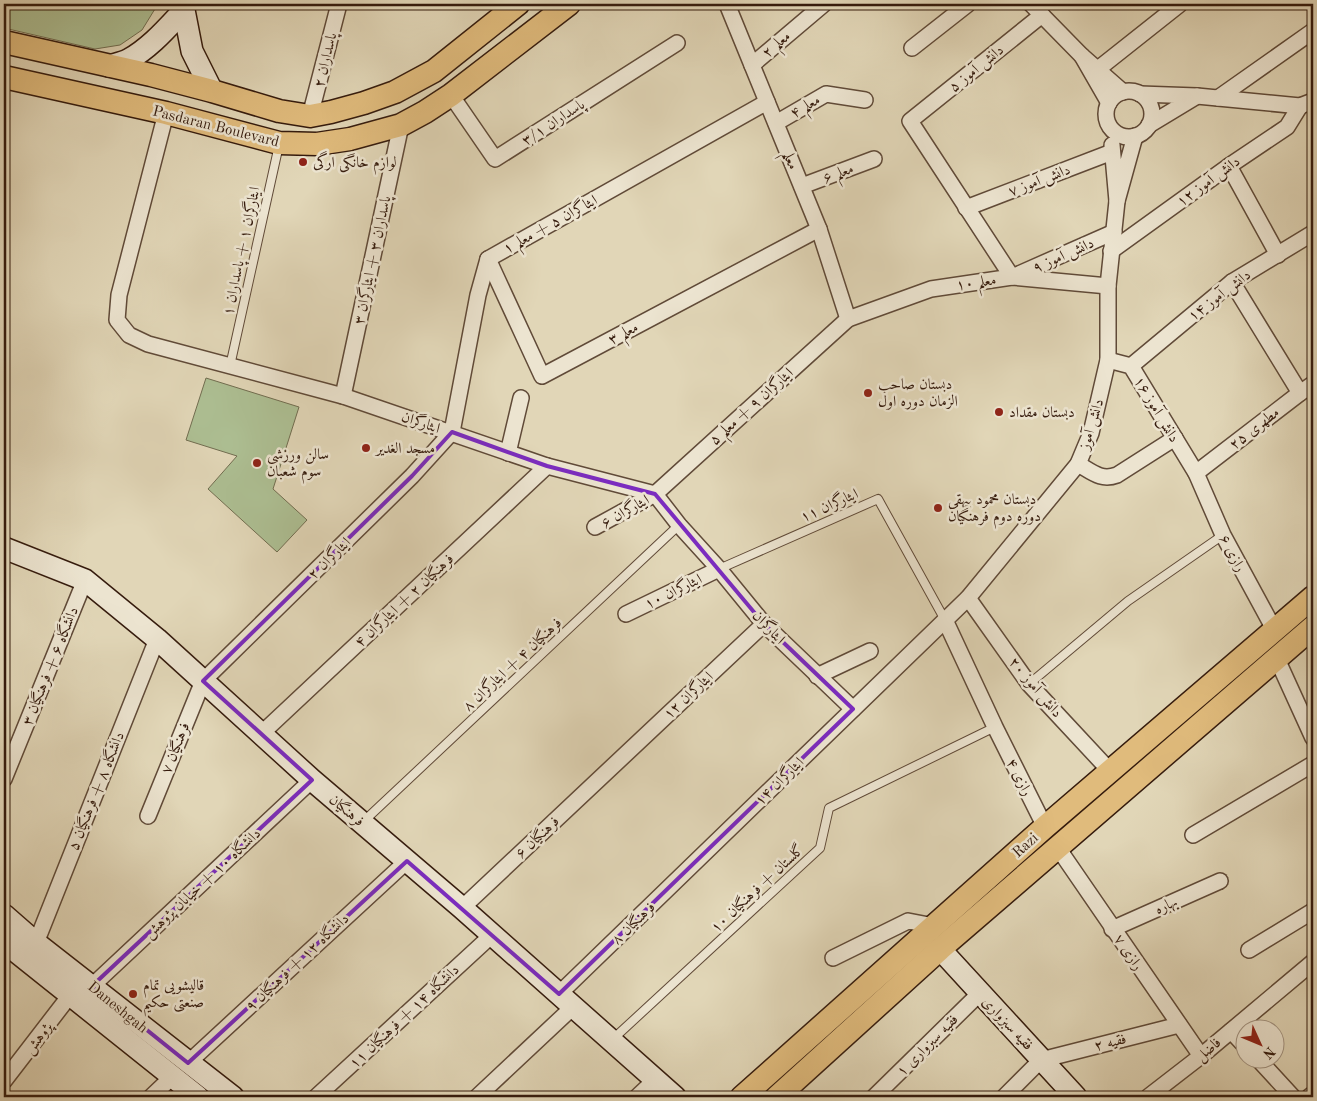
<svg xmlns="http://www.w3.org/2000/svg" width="1317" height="1101" font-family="'Old Standard TT',Amiri,serif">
	<rect width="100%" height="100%" fill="#e1d6b7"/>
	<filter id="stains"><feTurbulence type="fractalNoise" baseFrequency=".004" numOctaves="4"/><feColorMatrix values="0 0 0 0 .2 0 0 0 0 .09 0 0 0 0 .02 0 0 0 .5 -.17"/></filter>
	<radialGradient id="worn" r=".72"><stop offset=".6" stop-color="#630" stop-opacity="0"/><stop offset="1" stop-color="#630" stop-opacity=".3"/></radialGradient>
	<g fill="#adbf93" stroke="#716d50">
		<polygon points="4,4 158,4 142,30 120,45 95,49 4,28"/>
		<polygon points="206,378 299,407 273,489 307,520 277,552 208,489 237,456 186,440"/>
	</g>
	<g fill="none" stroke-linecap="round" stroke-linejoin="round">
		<defs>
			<g id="lane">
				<polyline points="230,366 279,145"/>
				<polyline points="719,569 878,499 945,620"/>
				<polyline points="1029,684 1128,601 1223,535"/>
				<polyline points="364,821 679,525"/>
				<polyline points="613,1039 820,848 829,808 995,727"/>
			</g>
			<g id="street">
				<polyline points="727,4 819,229 848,319"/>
				<polyline points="1031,4 1082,56"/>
				<polyline points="1042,15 910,121 1012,277 1114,232"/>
				<polyline points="912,48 968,4"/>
				<polyline points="752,65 824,4"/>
				<polyline points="1098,69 1180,4"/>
				<circle cx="1129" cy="114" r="23"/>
				<polyline points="1140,94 1197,96 1149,125"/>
				<polyline points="451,95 495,159 677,43"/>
				<polyline points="1197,96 1300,106 1313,101"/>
				<polyline points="1218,98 1313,31"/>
				<polyline points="1109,103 1082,56 1123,92"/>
				<polyline points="166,113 119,295 117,320 129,335 148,344 343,396 547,466 655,494 679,525 719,569 764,624 853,709"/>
				<polyline points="310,116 339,4"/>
				<polyline points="776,123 826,94 865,100"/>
				<polyline points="1112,145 1117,201 1135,136"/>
				<polyline points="1229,166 1278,255"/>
				<polyline points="802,186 874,159"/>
				<polyline points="966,208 1112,152"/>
				<polyline points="1111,251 1229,166 1287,127 1300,106"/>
				<polyline points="488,259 542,376 819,229"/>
				<polyline points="1232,282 1300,393"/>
				<polyline points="1108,360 1131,366 1196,473 1223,535 1275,631"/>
				<polyline points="1131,366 1232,282 1313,233"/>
				<polyline points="343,396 401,125"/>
				<polyline points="508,453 521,398"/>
				<path d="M1078,464C1092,472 1101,481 1117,475L1175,438"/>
				<polyline points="1196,473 1300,393 1313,384"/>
				<polyline points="595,527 655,494 848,319 931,289 1012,277 1108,286"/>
				<polyline points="968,598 1029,684 1110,771"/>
				<polyline points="626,614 719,569"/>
				<polyline points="945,620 995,727 1045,827"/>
				<polyline points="1277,659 1313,738"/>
				<polyline points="817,676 870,651"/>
				<polyline points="261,734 547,466"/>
				<polyline points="4,779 85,580"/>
				<polyline points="148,816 203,681 412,476 452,432 478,295 488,259 767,102"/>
				<polyline points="1193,835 1313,764"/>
				<polyline points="1058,848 1201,1056"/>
				<polyline points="462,908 764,624"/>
				<polyline points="1112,929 1220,881"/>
				<polyline points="36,943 157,639"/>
				<polyline points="1249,950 1313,911"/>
				<polyline points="833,958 908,921 934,926"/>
				<polyline points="92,986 312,780"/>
				<polyline points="559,994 968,598 1078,464 1091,433 1108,360 1108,286 1117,201"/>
				<polyline points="1231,1031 1244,1045"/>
				<polyline points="1257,1058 1293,1097"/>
				<polyline points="188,1063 407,861"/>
				<polyline points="4,1081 71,994"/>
				<polyline points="151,1097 172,1077"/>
				<polyline points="316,1097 492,935"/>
				<polyline points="477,1097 573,1007"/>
				<polyline points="637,1097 655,1080"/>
				<polyline points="874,1097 980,993"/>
				<polyline points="1004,1097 1041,1060 1179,1025"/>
				<polyline points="1148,1097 1201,1056 1313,962"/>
				<polyline points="1309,1097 1313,1094"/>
			</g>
			<g id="secondary">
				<polyline points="185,4 184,10 192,51 212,91"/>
				<path d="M109,66C115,64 122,63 128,60C150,48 167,28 184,10"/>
				<polyline points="4,548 85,580 157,639 312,780 462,908 675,1097"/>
				<polyline points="4,915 36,943 233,1097"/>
				<polyline points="4,942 198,1097"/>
				<polyline points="940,949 1076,1097"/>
			</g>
			<g id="primary">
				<polyline points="4,42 151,75 212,91 279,111 310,116 331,112 364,103 395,92 434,71 518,4"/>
				<polyline points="4,77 166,113 279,143 317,144 350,139 401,125 425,112 451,95 569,4"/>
				<polyline points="742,1097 1045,827 1313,597"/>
				<polyline points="777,1097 940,949 1313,627"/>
			</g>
		</defs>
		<use href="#lane" stroke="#604a38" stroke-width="10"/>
		<use href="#street" stroke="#604a38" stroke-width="18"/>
		<use href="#secondary" stroke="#351b0d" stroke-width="24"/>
		<use href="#primary" stroke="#351b0d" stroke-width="25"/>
		<use href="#lane" stroke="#ece4d0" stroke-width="8"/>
		<use href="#street" stroke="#ece4d0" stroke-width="15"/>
		<use href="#secondary" stroke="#ece4d0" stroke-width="21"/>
		<use href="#primary" stroke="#e0bb7c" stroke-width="22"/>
	</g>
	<path fill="none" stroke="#7b2cbf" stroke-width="4" stroke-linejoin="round" d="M452,432L547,466L655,494L764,624L853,709L559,994L407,861L188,1063L92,986L312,780L203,681L412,476Z"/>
	<g fill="#8f2418" stroke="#ece4d0" stroke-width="2">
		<circle cx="303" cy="162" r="5"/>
		<circle cx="868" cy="393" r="5"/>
		<circle cx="999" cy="412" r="5"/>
		<circle cx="366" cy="448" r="5"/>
		<circle cx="257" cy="463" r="5"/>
		<circle cx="938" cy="508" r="5"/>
		<circle cx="133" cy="994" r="5"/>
	</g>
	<g text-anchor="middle" stroke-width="5" stroke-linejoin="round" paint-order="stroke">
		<g font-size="15" fill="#351b0d" stroke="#ece4d0">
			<text transform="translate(776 44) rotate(-41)" y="5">معلم ۲</text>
			<text transform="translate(325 60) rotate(-76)" y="5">پاسداران ۲</text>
			<text transform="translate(976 68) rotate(-39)" y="5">دانش آموز ۵</text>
			<text transform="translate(805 106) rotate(-30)" y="5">معلم ۴</text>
			<text transform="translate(553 122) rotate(-33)" y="5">پاسداران ۳/۱</text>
			<text transform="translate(216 126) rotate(14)" y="5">Pasdaran Boulevard</text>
			<text transform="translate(791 160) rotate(68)" y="5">معلم</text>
			<text transform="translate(838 173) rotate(-21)" y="5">معلم ۶</text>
			<text transform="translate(1039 180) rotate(-21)" y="5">دانش آموز ۷</text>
			<text transform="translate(1208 181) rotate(-36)" y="5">دانش آموز ۱۲</text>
			<text transform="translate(550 224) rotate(-29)" y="5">ایثاگران ۵ + معلم ۱</text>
			<text transform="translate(241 251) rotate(-78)" y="5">ایثارگران ۱ + پاسداران ۱</text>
			<text transform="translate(1063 255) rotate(-24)" y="5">دانش آموز ۹</text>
			<text transform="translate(372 260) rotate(-78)" y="5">پاسداران ۳ + ایثارگران ۳</text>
			<text transform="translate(976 282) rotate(-8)" y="5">معلم ۱۰</text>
			<text transform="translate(1219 295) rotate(-37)" y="5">دانش آموز ۱۴</text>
			<text transform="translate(623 333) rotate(-28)" y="5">معلم ۳</text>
			<text transform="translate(751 406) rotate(-42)" y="5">ایثارگران ۹ + معلم ۵</text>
			<text transform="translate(1157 409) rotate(59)" y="5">دانش آموز ۱۶</text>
			<text transform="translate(421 422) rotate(19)" y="5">ایثارگران</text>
			<text transform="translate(1091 424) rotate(-73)" y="5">دانش آموز</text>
			<text transform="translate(1254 428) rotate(-38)" y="5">مطهری ۲۵</text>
			<text transform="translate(829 505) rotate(-24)" y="5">ایثارگران ۱۱</text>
			<text transform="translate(625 511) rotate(-29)" y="5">ایثارگران ۶</text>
			<text transform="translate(1233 553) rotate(62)" y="5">رازی ۶</text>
			<text transform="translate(329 558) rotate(-44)" y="5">ایثارگران ۲</text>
			<text transform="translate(673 591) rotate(-26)" y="5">ایثارگران ۱۰</text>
			<text transform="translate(404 600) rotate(-43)" y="5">فرهنگیان ۲ + ایثارگران ۴</text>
			<text transform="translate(769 627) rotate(47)" y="5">ایثارگران</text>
			<text transform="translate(512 664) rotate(-43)" y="5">فرهنگیان ۴ + ایثارگران ۸</text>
			<text transform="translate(50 666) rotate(-68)" y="5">دانشگاه ۶ + فرهنگیان ۳</text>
			<text transform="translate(1036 687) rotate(50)" y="5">دانش آموز ۲۰</text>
			<text transform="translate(688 695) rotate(-43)" y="5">ایثارگران ۱۲</text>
			<text transform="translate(175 748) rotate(-68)" y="5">فرهنگیان ۷</text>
			<text transform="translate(1020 777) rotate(63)" y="5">رازی ۴</text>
			<text transform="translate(779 781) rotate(-44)" y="5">ایثارگران ۱۴</text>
			<text transform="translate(96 791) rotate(-68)" y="5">دانشگاه ۸ + فرهنگیان ۵</text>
			<text transform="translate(347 810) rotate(40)" y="5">فرهنگیان</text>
			<text transform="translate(537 837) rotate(-43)" y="5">فرهنگیان ۶</text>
			<text transform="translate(1025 845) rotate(-42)" y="5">Razi</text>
			<text transform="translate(202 883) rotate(-43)" y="5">دانشگاه ۱۰ + خیابان پژوهش</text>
			<text transform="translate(757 888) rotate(-43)" y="5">گلستان + فرهنگیان ۱۰</text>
			<text transform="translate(1166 905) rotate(-24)" y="5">بهاره</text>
			<text transform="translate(633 923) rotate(-44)" y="5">فرهنگیان ۸</text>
			<text transform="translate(1129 952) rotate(56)" y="5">رازی ۷</text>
			<text transform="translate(297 962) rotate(-43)" y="5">دانشگاه ۱۲ + فرهنگیان ۹</text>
			<text transform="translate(118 1007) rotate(39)" y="5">Daneshgah</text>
			<text transform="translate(404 1016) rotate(-43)" y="5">دانشگاه ۱۴ + فرهنگیان ۱۱</text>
			<text transform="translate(1008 1023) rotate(47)" y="5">فقیه سبزواری</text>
			<text transform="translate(38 1038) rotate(-52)" y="5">پژوهش</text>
			<text transform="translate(1110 1042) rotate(-14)" y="5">فقیه ۲</text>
			<text transform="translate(927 1045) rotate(-45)" y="5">فقیه سبزواری ۱</text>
			<text transform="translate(1208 1049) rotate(-40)" y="5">فاضل</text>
		</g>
		<g font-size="15" fill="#351b0d" stroke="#ece4d0" text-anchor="start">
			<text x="313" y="167">لوازم خانگی ارگی</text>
			<text x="878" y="389">دبستان صاحب<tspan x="878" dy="17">الزمان دوره اول</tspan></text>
			<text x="1009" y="417">دبستان مقداد</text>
			<text x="376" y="453">مسجد الغدیر</text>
			<text x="267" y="459">سالن ورزشی<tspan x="267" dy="17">سوم شعبان</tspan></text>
			<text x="948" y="504">دبستان محمود بیهقی<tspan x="948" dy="17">دوره دوم فرهنگیان</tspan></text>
			<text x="143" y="990">قالیشویی تمام<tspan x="143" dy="17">صنعتی حکیم</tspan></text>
		</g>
	</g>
	<rect width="1317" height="1101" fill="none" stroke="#e1d6b7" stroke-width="20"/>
	<rect x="5" y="5" width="1307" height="1091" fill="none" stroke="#351b0d" stroke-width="2.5"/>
	<rect x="10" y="10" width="1297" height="1081" fill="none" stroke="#351b0d"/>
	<g transform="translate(1260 1044) rotate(134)"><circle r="24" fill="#ece4d0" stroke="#a39482"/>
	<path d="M0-4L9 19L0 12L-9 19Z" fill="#8f2418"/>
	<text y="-8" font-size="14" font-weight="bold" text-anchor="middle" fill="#351b0d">N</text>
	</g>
	<rect width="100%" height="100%" filter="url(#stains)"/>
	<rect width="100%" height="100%" fill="url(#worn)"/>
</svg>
